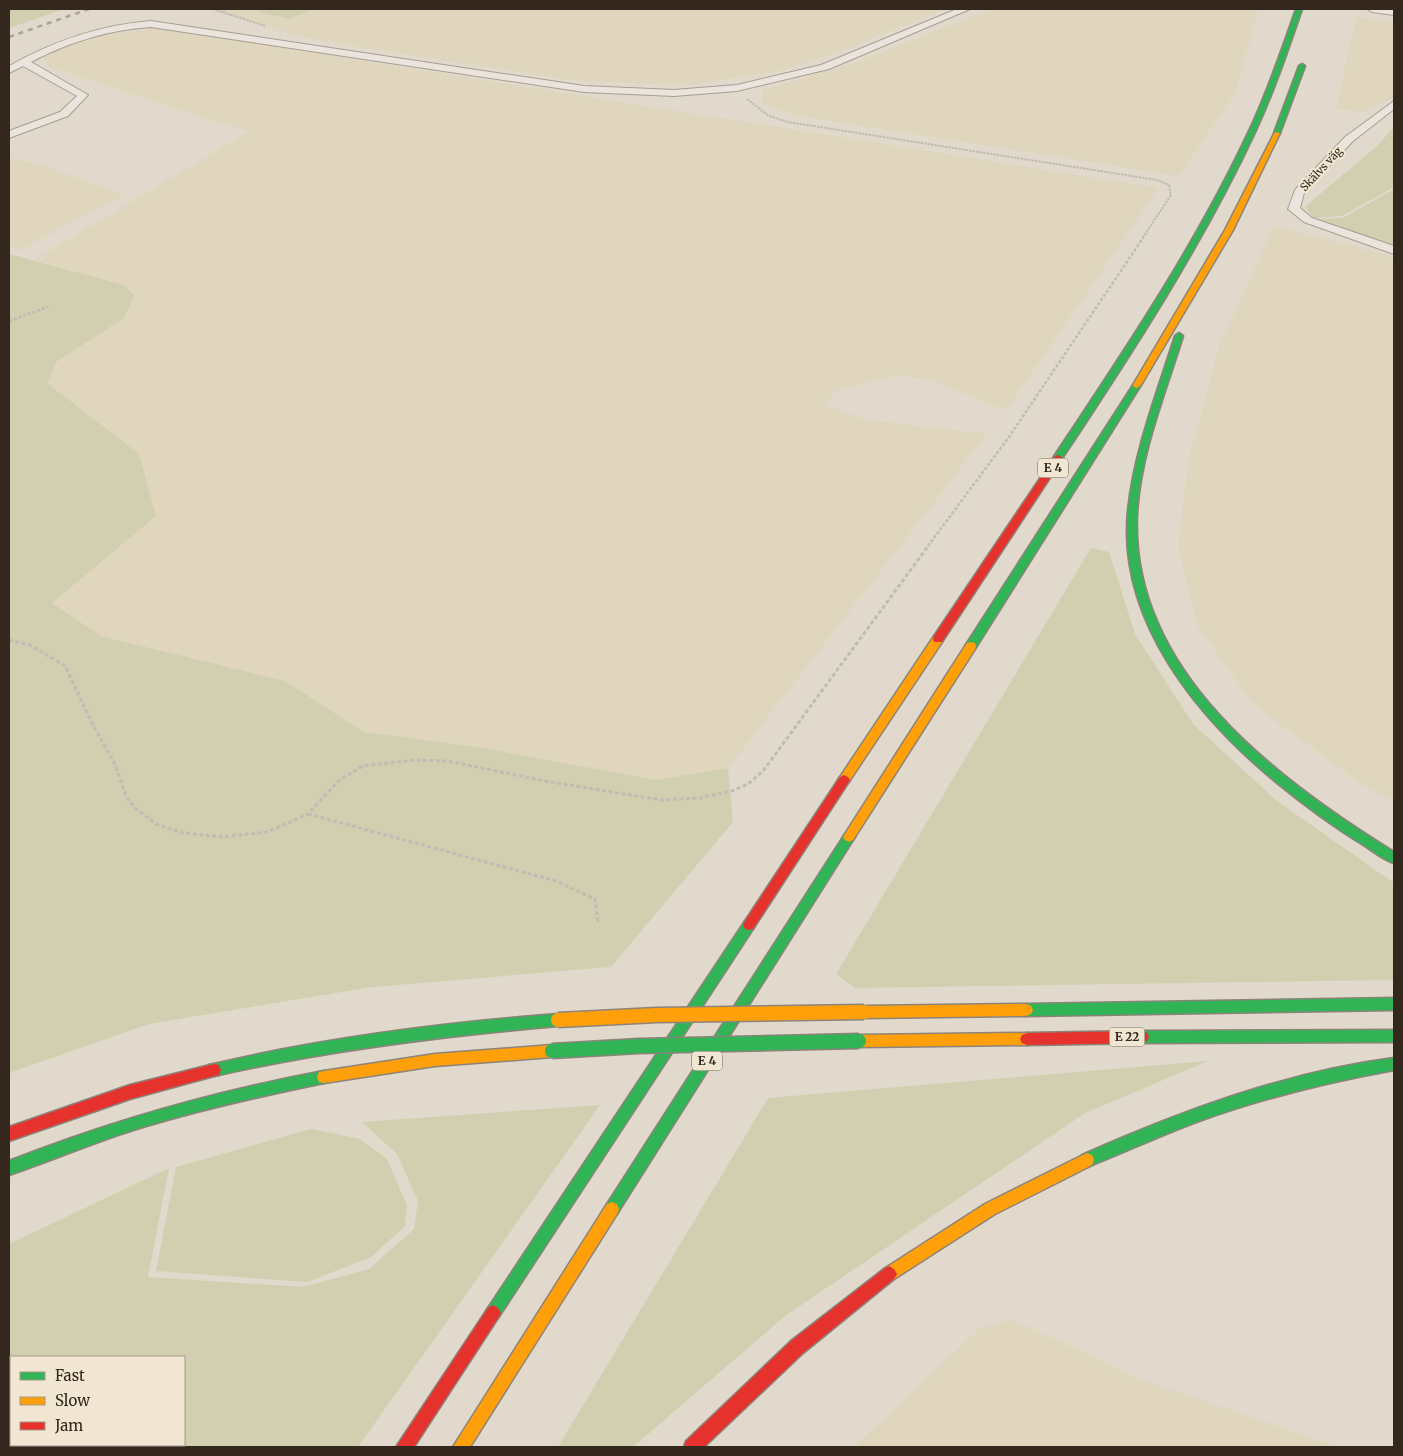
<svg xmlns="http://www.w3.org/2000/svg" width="1403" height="1456" font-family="Merriweather,serif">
	<rect width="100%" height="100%" fill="#e1d9cb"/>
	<g fill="#dfd6bd">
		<polygon points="208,9 249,9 289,19 314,9 944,9 837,53 779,71 689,85 577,81 351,46 297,36"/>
		<polygon points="992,9 1258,9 1237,90 1179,176 798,116 762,104 762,90 849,65"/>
		<polygon points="1356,17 1394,22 1394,97 1364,112 1336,109"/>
		<polygon points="158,28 1159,188 1006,410 932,381 898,375 836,391 826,405 867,420 987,434 728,768 656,780 477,747 364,732 285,681 101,636 51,603 139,454 47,383 56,362 123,318 124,285 34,260 248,132 47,66 44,56 82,38"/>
		<polygon points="9,158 38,164 124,195 20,250 9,247"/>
		<polygon points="1274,226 1394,257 1394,801 1363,785 1254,705 1197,625 1178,546 1189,458 1219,347"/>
		<polygon points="1011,1319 1140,1379 1338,1447 854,1447 979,1329"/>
	</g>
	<g fill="#d1cfaf" fill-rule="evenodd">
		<polygon points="9,9 64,9 9,28"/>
		<polygon points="249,9 314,9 289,19"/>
		<polygon points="1394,127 1394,187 1342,216 1314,218 1305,207 1379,144"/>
		<polygon points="1394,189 1394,245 1316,219 1343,218"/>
		<polygon points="9,254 124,285 134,295 124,318 56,362 47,383 139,454 156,516 52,603 101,636 285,681 364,732 477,747 656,780 728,768 733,822 611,967 372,987 149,1024 9,1073"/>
		<polygon points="1091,548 1109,552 1135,634 1193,724 1277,801 1394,883 1394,980 855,988 836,974"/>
		<polygon points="1208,1061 1085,1113 785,1316 633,1447 558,1447 768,1098"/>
		<path d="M600,1105L358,1447H9V1244L169,1168L148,1277L303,1287L369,1269L414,1229L418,1201L397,1154L362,1122ZM184,1357V1445H11V1357Z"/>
		<polygon points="311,1129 360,1139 387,1159 407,1206 405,1226 371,1257 307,1282 156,1271 176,1167"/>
	</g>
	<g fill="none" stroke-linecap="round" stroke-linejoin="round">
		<defs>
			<g id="street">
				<path d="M957,9H970L829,69L737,91L674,96L584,92L151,27C107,30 70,42 31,62L88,95L68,116L9,138V131L60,112L77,96L23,66L9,73V66C54,41 99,25 151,21L584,86L674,90L737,85L821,65Z"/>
				<polygon points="1367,9 1394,9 1394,15 1372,12"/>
				<polygon points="1394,101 1394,109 1353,141 1304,193 1300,208 1312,218 1394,246 1394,254 1304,222 1288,209 1295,190 1345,137"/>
			</g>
			<g id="fast">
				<path d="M1296,9H1302C1288,50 1274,91 1256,130C1202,246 1132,353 1061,460H1055L1053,458C1124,351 1196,245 1250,129C1268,90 1282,50 1296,9Z"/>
				<polygon points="1302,64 1305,66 1280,133 1275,134 1274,133 1299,66"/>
				<path d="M1179,333L1183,336C1165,394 1140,454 1137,515C1130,670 1276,779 1394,852V863C1384,860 1374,852 1365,846C1334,827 1304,805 1276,782C1197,717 1117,620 1128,511C1134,451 1157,393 1175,336Z"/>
				<polygon points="1137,382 1141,385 975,649 967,649 966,646 967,643 1133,385"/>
				<polygon points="849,832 853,834 855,837 853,840 617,1214 612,1216 607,1214 605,1209 607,1204 845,834"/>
				<polygon points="749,920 753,921 755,925 753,929 498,1318 493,1321 488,1318 485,1313 488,1308 745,921"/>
				<polygon points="1394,998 1394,1010 1026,1016 1021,1014 1019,1010 1021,1006 1026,1004"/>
				<path d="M558,1014L563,1016L565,1020L563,1024L558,1026C442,1036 328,1050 214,1076L209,1075L207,1070L209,1065L214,1064C328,1037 442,1023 558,1014Z"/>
				<polygon points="1394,1030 1394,1042 1142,1043 1137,1041 1135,1037 1137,1033 1142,1031"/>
				<path d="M1394,1058V1070C1328,1082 1263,1098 1199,1121C1161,1135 1125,1152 1087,1167L1082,1165L1080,1160L1082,1155C1182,1111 1286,1072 1394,1058Z"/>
				<path d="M324,1071L329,1072L331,1077L329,1082L324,1083C256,1097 189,1112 124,1133C85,1146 47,1162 9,1175V1161C111,1121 216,1091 324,1071Z"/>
			</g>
			<g id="slow">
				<polygon points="1275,132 1280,133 1233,230 1141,385 1137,388 1134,387 1133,385 1225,230"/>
				<polygon points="938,635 943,639 942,642 848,783 840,783 838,780 934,636"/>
				<polygon points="971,642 975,643 976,646 975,649 853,840 849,842 845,840 843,837 845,834 967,643"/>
				<polygon points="1026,1004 1031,1006 1033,1010 1031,1014 1026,1016 864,1018 859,1016 857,1012 859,1008 864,1006"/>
				<polygon points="1027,1033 1032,1035 1034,1039 1032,1043 1027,1045 859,1047 854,1045 852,1041 854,1037 859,1035"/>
				<polygon points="552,1045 557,1047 559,1051 557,1055 552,1057 435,1066 324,1083 319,1082 317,1077 319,1072 324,1071 435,1054"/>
				<polygon points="1087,1153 1092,1155 1094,1160 1092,1165 995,1214 894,1279 889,1282 884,1279 881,1274 884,1269 985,1204"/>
				<polygon points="612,1202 617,1204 619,1209 617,1214 470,1447 453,1447 607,1204"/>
			</g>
			<g id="jam">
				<polygon points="1058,455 1063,458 942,642 934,642 933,639 934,636 1055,456"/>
				<polygon points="844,775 848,777 850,780 848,783 753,929 749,930 745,929 743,925 745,921 840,777"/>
				<polygon points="1142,1031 1147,1033 1149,1037 1147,1041 1142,1043 1027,1045 1022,1043 1020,1039 1022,1035 1027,1033"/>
				<polygon points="214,1064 219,1065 221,1070 219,1075 214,1076 130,1099 9,1141 9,1127 130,1085"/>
				<polygon points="889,1266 894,1269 897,1274 894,1279 803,1353 704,1447 684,1447 686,1441 791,1341 884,1269"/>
				<polygon points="493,1305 498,1308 501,1313 498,1318 414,1447 396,1447 488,1308"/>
			</g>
		</defs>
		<use href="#street" stroke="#a69e95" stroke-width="2"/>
		<use href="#fast" stroke="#8c847b" stroke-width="3"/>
		<use href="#slow" stroke="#8c847b" stroke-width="3"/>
		<use href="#jam" stroke="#8c847b" stroke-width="3"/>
		<g stroke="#c2bbb4" stroke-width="2" stroke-dasharray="2.5 1" stroke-linecap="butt">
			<polyline points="213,9 265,26"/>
			<polyline points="747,99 769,116 788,122 1157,180 1169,185 1171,195 1142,239"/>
		</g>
		<g stroke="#c2bbb4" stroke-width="2.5" stroke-dasharray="3 2" stroke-linecap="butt">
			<polyline points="9,321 48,307"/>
			<polyline points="928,546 1009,437 1143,238"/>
		</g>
		<g stroke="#c2bbb4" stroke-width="3" stroke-dasharray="4 2.5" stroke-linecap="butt">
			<polyline points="9,640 32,646 65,666 94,727 114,762 126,796 134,807 156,824 183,833 223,837 267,832 308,814 338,781 363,766 414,760 448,761 545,781 661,800 699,798 732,791 748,784 763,771 929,545"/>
			<polyline points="308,814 556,881 595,899 598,924"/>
		</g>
		<use href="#street" fill="#eae4dc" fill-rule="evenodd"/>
		<use href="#fast" fill="#30b455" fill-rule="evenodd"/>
		<use href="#slow" fill="#ff9f0a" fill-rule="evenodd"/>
		<use href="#jam" fill="#e5322d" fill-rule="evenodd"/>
		<polyline stroke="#a8a39d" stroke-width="2.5" stroke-dasharray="5 5" stroke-linecap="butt" points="9,37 89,9"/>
		<defs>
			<polyline id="fast-bridge" points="552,1051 639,1046 859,1041"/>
			<polyline id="slow-bridge" points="558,1020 657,1015 864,1012"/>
		</defs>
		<use href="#fast-bridge" stroke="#8c847b" stroke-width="17" stroke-linecap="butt"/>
		<use href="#slow-bridge" stroke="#8c847b" stroke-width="17" stroke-linecap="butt"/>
		<use href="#fast-bridge" stroke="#30b455" stroke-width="14"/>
		<use href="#slow-bridge" stroke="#ff9f0a" stroke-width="14"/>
	</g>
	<g text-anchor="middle" stroke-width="4.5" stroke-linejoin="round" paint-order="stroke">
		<g font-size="11" fill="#33271e" stroke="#f1e6d2">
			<text transform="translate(1321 169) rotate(-47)" y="4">Skälvs väg</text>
		</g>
		<g fill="#f1e6d2" stroke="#6c6054" stroke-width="1">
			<rect x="1038" y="458.5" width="30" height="19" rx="4"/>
			<rect x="1109.5" y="1027.5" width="35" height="19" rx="4"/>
			<rect x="692" y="1051.5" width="30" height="19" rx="4"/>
		</g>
		<g font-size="12" font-weight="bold" fill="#33271e">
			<text x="1053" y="472">E 4</text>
			<text x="1127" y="1041">E 22</text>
			<text x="707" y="1065">E 4</text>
		</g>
	</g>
	<rect width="1403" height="1456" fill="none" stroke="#33271e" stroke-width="20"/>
	<rect x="10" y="1356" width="175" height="90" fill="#f1e6d2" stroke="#a59a8a"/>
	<rect x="20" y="1372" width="25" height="8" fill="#30b455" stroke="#a59a8a"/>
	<text x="55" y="1381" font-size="15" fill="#33271e">Fast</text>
	<rect x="20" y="1397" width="25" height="8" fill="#ff9f0a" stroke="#a59a8a"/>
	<text x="55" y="1406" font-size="15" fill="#33271e">Slow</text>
	<rect x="20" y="1422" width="25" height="8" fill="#e5322d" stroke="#a59a8a"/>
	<text x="55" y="1431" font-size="15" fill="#33271e">Jam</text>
</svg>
